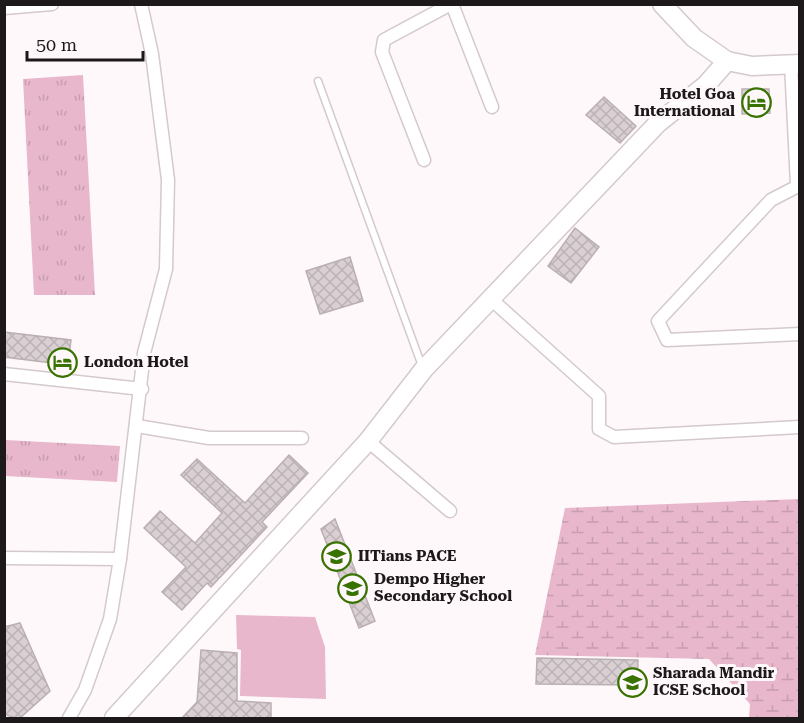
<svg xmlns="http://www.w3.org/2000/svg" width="804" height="723" font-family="'Roboto Serif',serif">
	<defs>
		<pattern id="wetland-marsh" width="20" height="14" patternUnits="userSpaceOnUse" patternTransform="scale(1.5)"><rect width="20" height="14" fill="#e9b7cc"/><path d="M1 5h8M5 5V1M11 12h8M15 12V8" fill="none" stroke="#c79daf"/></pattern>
		<pattern id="park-tufts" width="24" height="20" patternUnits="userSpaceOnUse" patternTransform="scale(1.5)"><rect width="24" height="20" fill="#e9b7cc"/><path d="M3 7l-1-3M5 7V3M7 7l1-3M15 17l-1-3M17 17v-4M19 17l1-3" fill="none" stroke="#c79daf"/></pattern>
		<pattern id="building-cross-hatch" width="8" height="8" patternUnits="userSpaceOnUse" patternTransform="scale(1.5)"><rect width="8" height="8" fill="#dad0d4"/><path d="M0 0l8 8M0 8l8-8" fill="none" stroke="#bbb2b5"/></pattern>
	</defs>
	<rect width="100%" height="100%" fill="#fff8fb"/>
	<polygon fill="#e9b7cc" points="236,615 315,617 325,647 326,699 240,696 241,650 237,649"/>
	<polygon fill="url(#wetland-marsh)" points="799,499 799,718 749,718 750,704 709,659 535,655 565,508"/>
	<g fill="url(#park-tufts)">
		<polygon points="83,75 95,295 34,295 23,79"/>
		<polygon points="5,440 120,446 117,482 5,476"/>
	</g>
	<g fill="url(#building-cross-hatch)" stroke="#baafb3" stroke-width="1.5">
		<polygon points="742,89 769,89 770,113 742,114"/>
		<polygon points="604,97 636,126 620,143 586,115"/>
		<polygon points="575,228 599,247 571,283 548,266"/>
		<polygon points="350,257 363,301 320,314 306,271"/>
		<polygon points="4,332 71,340 68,365 4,357"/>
		<polygon points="289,455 308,473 262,522 267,527 211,587 207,583 182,610 162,592 186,567 144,528 160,511 195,543 222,513 181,475 197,459 245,503"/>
		<polygon points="335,519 375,621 359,628 321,529"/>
		<polygon points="20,623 50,691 20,718 15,718 4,714 4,627"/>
		<polygon points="201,650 237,653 237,701 271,703 271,718 182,718 197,702"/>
		<polygon points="537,658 638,660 637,685 536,684"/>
	</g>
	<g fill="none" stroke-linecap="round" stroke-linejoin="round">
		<defs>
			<polyline id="service" points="318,81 422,366"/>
			<g id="minor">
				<polyline points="452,4 492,107"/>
				<polyline points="4,8 52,4"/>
				<polyline points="791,64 797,185"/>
				<polyline points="424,160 382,52 384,40 451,4"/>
				<polyline points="800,185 771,200 658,321 667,340 800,334"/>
				<polyline points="492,300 599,396 599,429 614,437 800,427"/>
				<polyline points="4,374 142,389"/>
				<polyline points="137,426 209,438 302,438"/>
				<polyline points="368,441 450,511"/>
				<polyline points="4,558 120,559"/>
				<polyline points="69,718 85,690 110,619 120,559 144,353 166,269 168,180 152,54 141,4"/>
			</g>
			<g id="secondary">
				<polyline points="662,4 694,38 727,61"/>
				<polyline points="114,718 368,441 424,369 658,123 706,85 727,61 752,66 800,64"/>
			</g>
		</defs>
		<use href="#service" stroke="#d4c9cd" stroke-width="9"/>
		<use href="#minor" stroke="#d4c9cd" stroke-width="15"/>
		<use href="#secondary" stroke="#d4c9cd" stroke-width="21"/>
		<use href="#service" stroke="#fff" stroke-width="6"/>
		<use href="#minor" stroke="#fff" stroke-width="12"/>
		<use href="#secondary" stroke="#fff" stroke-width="18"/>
	</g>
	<defs>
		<symbol id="hotel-ring" viewBox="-11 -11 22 22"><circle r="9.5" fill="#fff8fb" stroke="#387201" stroke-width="1.5"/><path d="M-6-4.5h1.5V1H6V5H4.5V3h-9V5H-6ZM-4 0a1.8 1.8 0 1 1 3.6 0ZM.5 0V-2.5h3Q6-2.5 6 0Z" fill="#387201"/></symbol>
		<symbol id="school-ring" viewBox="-11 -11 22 22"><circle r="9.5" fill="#fff8fb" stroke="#387201" stroke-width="1.5"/><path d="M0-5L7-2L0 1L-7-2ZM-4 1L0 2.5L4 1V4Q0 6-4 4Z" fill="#387201"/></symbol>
	</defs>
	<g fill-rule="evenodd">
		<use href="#hotel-ring" x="740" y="86" width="33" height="33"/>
		<use href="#hotel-ring" x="46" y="346" width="33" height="33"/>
		<use href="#school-ring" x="320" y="540" width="33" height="33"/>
		<use href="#school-ring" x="336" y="572" width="33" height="33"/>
		<use href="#school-ring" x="616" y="666" width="33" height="33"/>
	</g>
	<g text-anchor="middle" stroke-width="6" stroke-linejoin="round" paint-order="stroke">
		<g font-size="15" font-weight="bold" fill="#1d191b" stroke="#fff8fb" text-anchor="start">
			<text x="735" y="99" text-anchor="end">Hotel Goa<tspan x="735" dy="17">International</tspan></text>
			<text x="84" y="367">London Hotel</text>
			<text x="358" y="561">IITians PACE</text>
			<text x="374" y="584">Dempo Higher<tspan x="374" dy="17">Secondary School</tspan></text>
			<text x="653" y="678">Sharada Mandir<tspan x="653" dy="17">ICSE School</tspan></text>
		</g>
	</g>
	<rect width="804" height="723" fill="none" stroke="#1d191b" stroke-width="12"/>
	<path d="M27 51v9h116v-9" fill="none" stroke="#1d191b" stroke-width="3"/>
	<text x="36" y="51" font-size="18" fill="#1d191b" stroke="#fff8fb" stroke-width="4.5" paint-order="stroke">50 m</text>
</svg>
